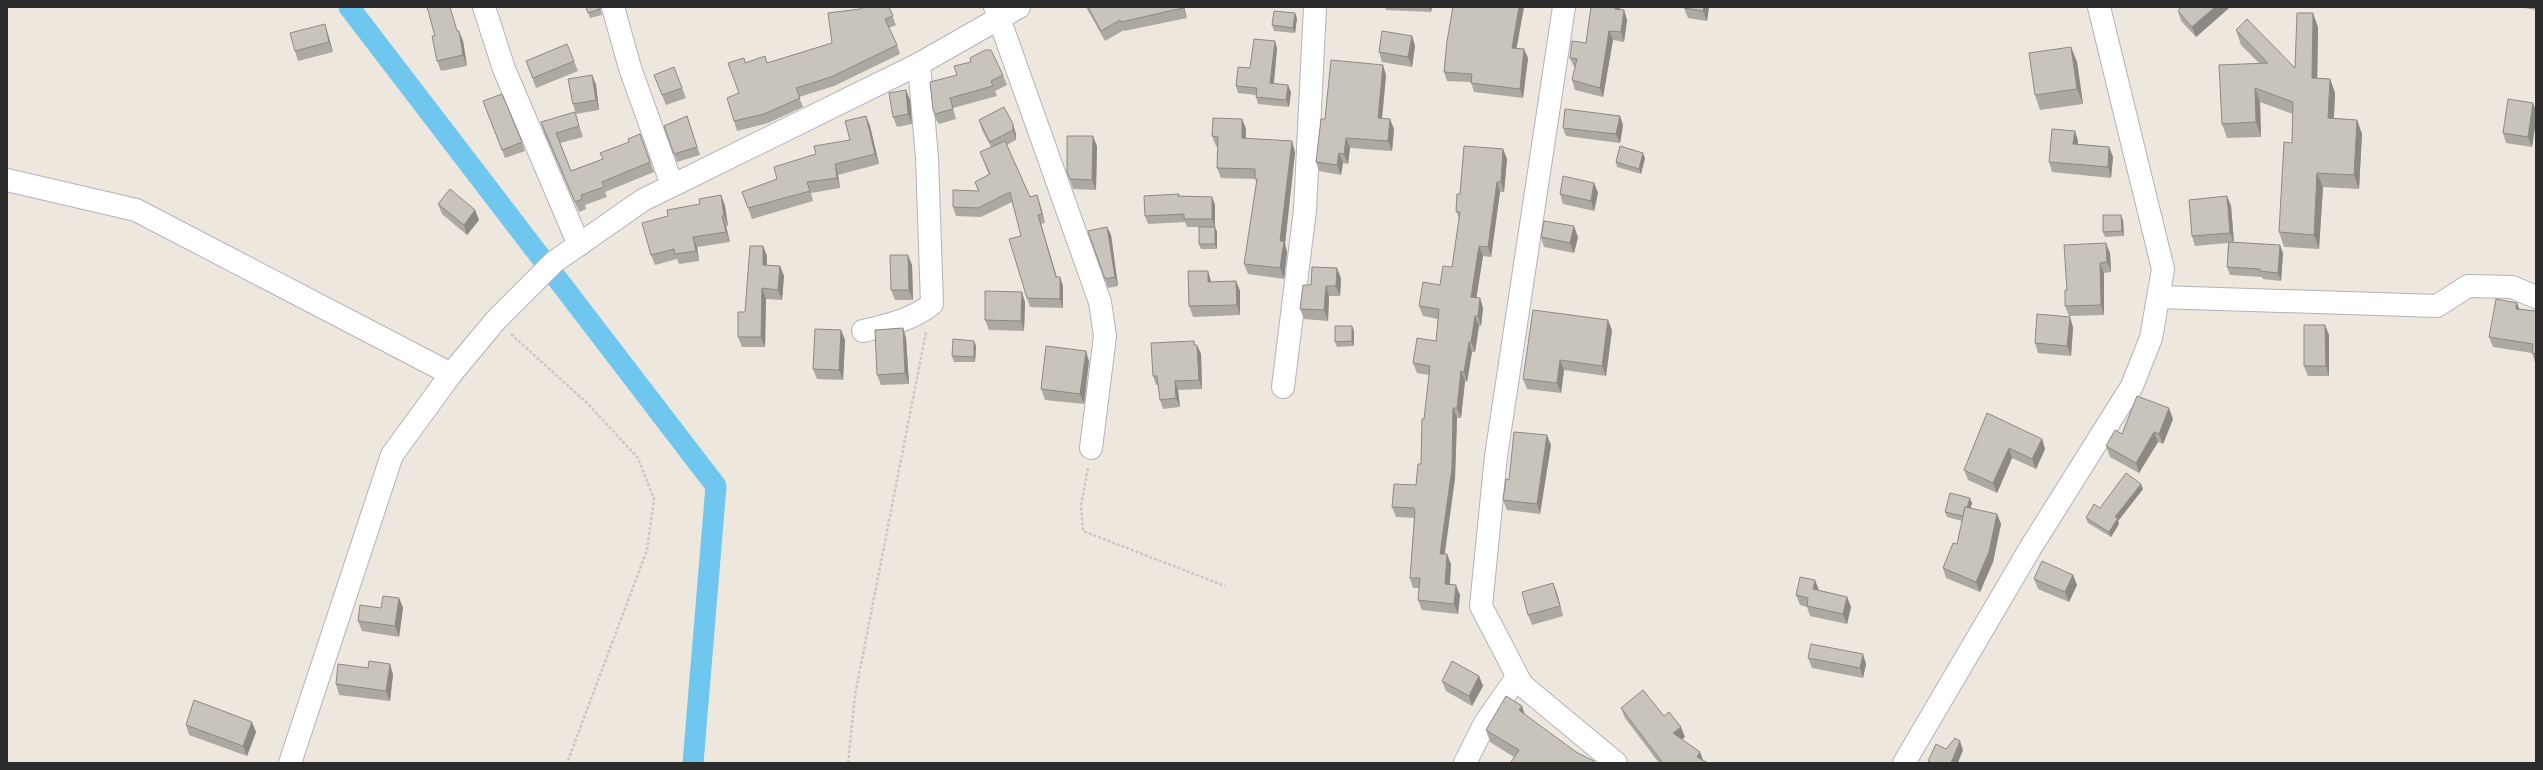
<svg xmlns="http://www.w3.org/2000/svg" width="2543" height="770" font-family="'Archivo Narrow',sans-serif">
	<rect width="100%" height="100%" fill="#ede7dd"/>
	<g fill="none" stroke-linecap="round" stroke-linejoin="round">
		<polyline stroke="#6fc7f0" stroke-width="21" points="349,7 716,486 693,763"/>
		<defs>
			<g id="minor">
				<polyline points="484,7 504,69 579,245"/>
				<polyline points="613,7 630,68 672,185"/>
				<polyline points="995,7 1100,302 1105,336 1091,448"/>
				<polyline points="1564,7 1496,456 1481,606 1522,685 1616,763"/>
				<polyline points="7,180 136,210 451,374"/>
				<polyline points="2159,297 2437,306 2468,286 2512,287 2536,297"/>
				<path d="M863,331C888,325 912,320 932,304L927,158L919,64"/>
				<polyline points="1283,387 1305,210 1315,7"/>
				<polyline points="290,763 392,455 451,374 496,320 554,262 643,200 919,64 1019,7"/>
				<polyline points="1465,763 1485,723 1517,677"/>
				<polyline points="1904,763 2031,547 2132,386 2151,338 2163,269 2099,7"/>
			</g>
		</defs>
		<use href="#minor" stroke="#b1b2bf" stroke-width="24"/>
		<g stroke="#c8c8c8" stroke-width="2.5" stroke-dasharray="3 2" stroke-linecap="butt">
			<polyline points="511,334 588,404 638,458 654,499 647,550 567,763"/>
			<polyline points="1088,468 1081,505 1083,531 1225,586"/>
			<polyline points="848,763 855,695 926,332"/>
		</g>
		<use href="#minor" stroke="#fff" stroke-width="22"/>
	</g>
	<g fill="#aca9a2">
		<polygon points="586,7 600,7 602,15 590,18"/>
		<polygon points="889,7 896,25 889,28 897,45 900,54 834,86 799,97 803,107 768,123 737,131 734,121 739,93 745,63 767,63 832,43"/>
		<polygon points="1086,7 1184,7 1187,18 1124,31 1124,30 1105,41"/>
		<polygon points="1385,7 1432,7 1431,12 1386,10"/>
		<polygon points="1453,7 1524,7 1516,48 1528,58 1523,98 1474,92 1471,82 1447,81 1444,72"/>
		<polygon points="1591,7 1620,7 1620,10 1624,10 1627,20 1624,42 1613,40 1603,97 1575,90 1572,80 1575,67 1574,67 1570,58 1586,43"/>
		<polygon points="1685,7 1709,7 1707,21 1688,18 1684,8"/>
		<polygon points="2181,7 2228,7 2229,8 2196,37 2181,21 2178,11"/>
		<polygon points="2524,7 2536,7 2536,10 2524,8"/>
		<polygon points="1297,18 1295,33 1274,31 1272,25"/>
		<polygon points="2318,27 2317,78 2330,79 2335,93 2334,118 2357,120 2362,134 2359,189 2323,187 2319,249 2284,247 2279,232 2292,143 2293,114 2260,102 2261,137 2227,138 2222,124 2259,63 2241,45 2236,30 2295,68"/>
		<polygon points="457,31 463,41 467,66 441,71 437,61"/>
		<polygon points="328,34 333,52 298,61 295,51"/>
		<polygon points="1412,36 1415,46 1412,67 1382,62 1379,52"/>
		<polygon points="2071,47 2077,62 2083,104 2040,110 2035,95"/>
		<polygon points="1277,48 1274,84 1291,92 1289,107 1258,104 1256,97 1256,95 1238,93 1236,86 1250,68"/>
		<polygon points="970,58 1003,75 1007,85 995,91 997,96 953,108 956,119 939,124 936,120 933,110 957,75 971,62"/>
		<polygon points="526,61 574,61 578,71 536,88"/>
		<polygon points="674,67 686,98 666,105 654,75"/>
		<polygon points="592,75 596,85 599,110 576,114 573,104"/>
		<polygon points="1386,75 1382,119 1394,129 1392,151 1350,148 1348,164 1343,163 1341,175 1319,171 1316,162 1325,119"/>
		<polygon points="906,90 910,100 912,124 897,127 893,117"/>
		<polygon points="483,101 522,142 525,151 505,158"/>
		<polygon points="1004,107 1016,134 1016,140 1007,145 1030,197 1037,195 1040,204 1045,223 1041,224 1057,277 1060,277 1063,286 1063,308 1030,307 1027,298 1021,236 1012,202 981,217 956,216 953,207 978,191 975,182 989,175 980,152 991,147 982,130 979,120"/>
		<polygon points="2536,110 2536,121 2532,147 2506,143 2503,133"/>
		<polygon points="687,116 700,155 677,162 664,126"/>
		<polygon points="866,116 870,126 879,164 838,175 840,188 811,193 813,201 752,219 742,192 777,179 816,154 850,140"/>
		<polygon points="1242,119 1246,129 1246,138 1295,152 1285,244 1287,252 1284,279 1248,274 1244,264 1257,184 1255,179 1221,178 1217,168 1218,147 1216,146 1212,136"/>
		<polygon points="541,122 578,122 583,137 560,143 571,171 602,159 629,142 640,134 654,172 605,192 607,197 585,205 586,209 579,212 544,132"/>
		<polygon points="1623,125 1620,143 1566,136 1563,128"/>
		<polygon points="2075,131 2078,141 2078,144 2109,147 2113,157 2111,178 2052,172 2049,162"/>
		<polygon points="1097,146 1096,190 1073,189 1067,172"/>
		<polygon points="1503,149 1507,159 1504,192 1500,192 1491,257 1483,256 1476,297 1480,298 1483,308 1481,326 1479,326 1475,352 1472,352 1467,382 1465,381 1461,418 1457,418 1455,478 1445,554 1451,564 1450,584 1460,595 1458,614 1422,610 1418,600 1419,588 1413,588 1410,578 1414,518 1396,517 1392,507 1416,485 1421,464 1429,375 1417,373 1413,363 1436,341 1438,319 1423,316 1419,306 1440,285 1452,267 1459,219 1456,211 1460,194"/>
		<polygon points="1645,158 1641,174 1617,167 1616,162"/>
		<polygon points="1594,183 1598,193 1594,211 1563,204 1560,194"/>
		<polygon points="721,195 725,206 728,226 726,226 730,242 697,247 699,261 679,264 677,259 655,265 651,255 700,204"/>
		<polygon points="1179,196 1212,197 1215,205 1215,227 1187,227 1185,222 1148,224 1145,216"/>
		<polygon points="2227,196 2231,206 2234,243 2283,253 2281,281 2263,279 2262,277 2230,275 2227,267 2228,243 2195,246 2192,236"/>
		<polygon points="438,204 475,210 479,220 467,235 442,214"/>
		<polygon points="2123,220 2124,236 2105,237 2103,232"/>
		<polygon points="1107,227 1111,235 1118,286 1108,288 1088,231"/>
		<polygon points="1215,227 1217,232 1217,249 1201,249 1199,244"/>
		<polygon points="1541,237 1578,237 1574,253 1544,247"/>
		<polygon points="763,246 767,256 767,265 780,266 784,276 782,300 766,299 765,347 742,347 738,337 745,312"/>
		<polygon points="2110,253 2111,272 2104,273 2104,315 2069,316 2065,306 2067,290"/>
		<polygon points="912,265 913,300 895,300 891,290"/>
		<polygon points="1341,278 1340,296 1329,296 1328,321 1304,319 1300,309 1311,285"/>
		<polygon points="1211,281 1211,282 1236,281 1240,291 1240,315 1193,317 1189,306"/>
		<polygon points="1025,302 1024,331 989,330 985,320"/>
		<polygon points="2517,303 2519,309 2536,311 2536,363 2535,363 2532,353 2493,347 2489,337"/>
		<polygon points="2325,325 2329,335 2329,376 2308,376 2304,366"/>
		<polygon points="2073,327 2071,356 2038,353 2035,343"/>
		<polygon points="903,328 906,338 909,384 881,385 877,375"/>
		<polygon points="841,330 845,340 843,380 817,379 813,369"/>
		<polygon points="1612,330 1606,376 1564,370 1561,393 1527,389 1523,379"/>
		<polygon points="1354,331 1354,346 1337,347 1335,342"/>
		<polygon points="1196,345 1197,345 1201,354 1202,389 1178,390 1180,407 1163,409 1160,400 1158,385 1156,385 1153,376"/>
		<polygon points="976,346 975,362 954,362 952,356"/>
		<polygon points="1089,361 1084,404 1045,400 1041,389"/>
		<polygon points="1987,413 2042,439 2045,449 2036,469 2012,458 1997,493 1968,480 1964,470"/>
		<polygon points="2173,419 2163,444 2158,442 2139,473 2110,457 2106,446"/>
		<polygon points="1551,445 1540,514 1507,510 1503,500"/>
		<polygon points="2143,489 2118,521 2119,524 2111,537 2088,523 2086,518 2100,508"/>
		<polygon points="1972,503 1970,509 1997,514 2001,524 1993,562 1980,592 1946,578 1943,568 1957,544 1962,521 1947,517 1945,512"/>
		<polygon points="2073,575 2077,585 2069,602 2038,589 2034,579"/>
		<polygon points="1553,583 1557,593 1563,616 1532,625 1528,615"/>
		<polygon points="1819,590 1847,597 1851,607 1847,624 1810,616 1807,607 1800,605 1796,595"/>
		<polygon points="399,598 403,608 399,637 362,631 358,621"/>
		<polygon points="1808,658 1866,664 1863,678 1812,668"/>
		<polygon points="368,668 393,674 390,701 339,695 336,684"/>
		<polygon points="1479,676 1483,686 1472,706 1446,691 1442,681"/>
		<polygon points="1522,706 1524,714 1576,752 1595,763 1511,763 1511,762 1514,757 1490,742 1486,730"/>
		<polygon points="1621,708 1664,716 1685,737 1682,739 1700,752 1703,760 1708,763 1659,763 1625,718"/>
		<polygon points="186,725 256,732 247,756 189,735"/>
	</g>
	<g fill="#8c8984">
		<polygon points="1183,7 1184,7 1187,18"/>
		<polygon points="1429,7 1432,7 1431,12"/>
		<polygon points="1519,7 1524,7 1515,57 1512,48"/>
		<polygon points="1616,7 1620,7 1619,18 1615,9"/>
		<polygon points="1704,7 1709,7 1707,21 1703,11"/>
		<polygon points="2215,7 2228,7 2229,8 2196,37 2192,27"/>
		<polygon points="1624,10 1627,20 1624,42 1621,32"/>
		<polygon points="1295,13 1297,18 1295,33 1293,28"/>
		<polygon points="2313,13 2318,27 2317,93 2312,78"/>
		<polygon points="325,24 328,34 333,52 329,42"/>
		<polygon points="459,31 463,41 467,66 463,55"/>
		<polygon points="1609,31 1613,40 1603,97 1600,88"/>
		<polygon points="1412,36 1415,46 1412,67 1408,57"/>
		<polygon points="1275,41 1277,48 1273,90 1270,83"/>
		<polygon points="2071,47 2077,62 2083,104 2077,89"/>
		<polygon points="1524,49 1528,58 1523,98 1520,89"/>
		<polygon points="1383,65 1386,75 1381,128 1378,118"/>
		<polygon points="592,75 596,85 599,110 596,100"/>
		<polygon points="2330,79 2335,93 2333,132 2328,118"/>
		<polygon points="1288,85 1291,92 1289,107 1286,100"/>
		<polygon points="2255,88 2260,102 2261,137 2256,122"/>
		<polygon points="906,90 910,100 912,124 908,114"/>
		<polygon points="2533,103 2536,110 2536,121 2532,147 2528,137"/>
		<polygon points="866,116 870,126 879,164 875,154"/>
		<polygon points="1620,116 1623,125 1620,143 1616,134"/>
		<polygon points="1242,119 1246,129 1245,148 1242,138"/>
		<polygon points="1390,119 1394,129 1392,151 1388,141"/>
		<polygon points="2357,120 2362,134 2359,189 2354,175"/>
		<polygon points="1013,124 1016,134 1016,140 1013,130"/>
		<polygon points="2075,131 2078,141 2077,154 2073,144"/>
		<polygon points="1093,136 1097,146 1096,190 1092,180"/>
		<polygon points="1346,138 1350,148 1348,164 1344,154"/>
		<polygon points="1292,141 1295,152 1285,244 1287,252 1284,279 1280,268 1280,241"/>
		<polygon points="2109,147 2113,157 2111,178 2108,167"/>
		<polygon points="1503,149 1507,159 1504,192 1501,182"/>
		<polygon points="1339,153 1343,163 1341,175 1337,165"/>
		<polygon points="1643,153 1645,158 1641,174 1639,169"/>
		<polygon points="835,164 838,175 840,188 837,178"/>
		<polygon points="2317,173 2323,187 2319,249 2314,235"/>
		<polygon points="1497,182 1500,192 1491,257 1488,247"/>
		<polygon points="1594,183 1598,193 1594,211 1591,201"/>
		<polygon points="721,195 725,206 728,226 724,216"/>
		<polygon points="1037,195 1040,204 1045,223 1042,214"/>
		<polygon points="2227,196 2231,206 2234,243 2230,233"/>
		<polygon points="1212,197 1215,205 1215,227 1212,219"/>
		<polygon points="475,210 479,220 467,235 464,225"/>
		<polygon points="1038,215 1041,224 1059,286 1056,277"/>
		<polygon points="2121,215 2123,220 2124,236 2122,231"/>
		<polygon points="722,216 726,226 730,242 726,232"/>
		<polygon points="1574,226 1578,237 1574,253 1570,243"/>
		<polygon points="1107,227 1111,235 1118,286 1115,277"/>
		<polygon points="1215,227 1217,232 1217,249 1215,244"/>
		<polygon points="693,237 697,247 699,261 696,251"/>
		<polygon points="2106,243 2110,253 2111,272 2107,262"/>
		<polygon points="2280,245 2283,253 2281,281 2278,273"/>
		<polygon points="763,246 767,256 766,275 763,265"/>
		<polygon points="1479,246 1483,256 1475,307 1471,297"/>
		<polygon points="908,255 912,265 913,300 909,290"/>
		<polygon points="2100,263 2104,273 2104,315 2101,305"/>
		<polygon points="780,266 784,276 782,300 778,290"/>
		<polygon points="1337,268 1341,278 1340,296 1336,286"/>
		<polygon points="1208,271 1211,281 1212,292 1208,282"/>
		<polygon points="1060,277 1063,286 1063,308 1060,299"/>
		<polygon points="1236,281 1240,291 1240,315 1237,305"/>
		<polygon points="1326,286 1329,296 1328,321 1324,310"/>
		<polygon points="762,288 766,299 765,347 761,337"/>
		<polygon points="1022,292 1025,302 1024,331 1021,321"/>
		<polygon points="1480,298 1483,308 1481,326 1478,316"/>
		<polygon points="2517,303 2521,313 2516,309"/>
		<polygon points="1475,316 1479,326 1475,352 1471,342"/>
		<polygon points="2070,317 2073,327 2071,356 2067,346"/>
		<polygon points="1608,320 1612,330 1606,376 1602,366"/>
		<polygon points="2325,325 2329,335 2329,376 2326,366"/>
		<polygon points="1352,326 1354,331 1354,346 1352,341"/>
		<polygon points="903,328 906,338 909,384 905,373"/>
		<polygon points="841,330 845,340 843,380 839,370"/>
		<polygon points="974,341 976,346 975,362 974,357"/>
		<polygon points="1194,341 1197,350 1197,345 1201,354 1202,389 1199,380"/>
		<polygon points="1469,342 1472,352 1467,382 1464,372"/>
		<polygon points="1086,351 1089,361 1084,404 1080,394"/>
		<polygon points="1560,360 1564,370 1561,393 1557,383"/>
		<polygon points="1461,371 1465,381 1461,418 1457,408"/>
		<polygon points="1175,381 1178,390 1180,407 1176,398"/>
		<polygon points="1453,408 1457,418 1455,478 1443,564 1440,554"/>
		<polygon points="2169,408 2173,419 2163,444 2159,434"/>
		<polygon points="2154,432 2158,442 2139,473 2136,463"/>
		<polygon points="1547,435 1551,445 1540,514 1537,504"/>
		<polygon points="2042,439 2045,449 2036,469 2032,459"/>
		<polygon points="2009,448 2012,458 1997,493 1993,483"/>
		<polygon points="2141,484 2143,489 2118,521 2119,524 2111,537 2109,532 2115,517"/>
		<polygon points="1970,498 1972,503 1967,522 1965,517"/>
		<polygon points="1997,514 2001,524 1993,562 1980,592 1976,582"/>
		<polygon points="1447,554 1451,564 1449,594 1445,584"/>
		<polygon points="2073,575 2077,585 2069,602 2065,592"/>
		<polygon points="1815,580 1819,590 1813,589"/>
		<polygon points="1553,583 1557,593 1563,616 1560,606"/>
		<polygon points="1456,585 1460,595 1458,614 1454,604"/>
		<polygon points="1847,597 1851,607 1847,624 1843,614"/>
		<polygon points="399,598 403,608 399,637 395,626"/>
		<polygon points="1863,654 1866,664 1863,678 1860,668"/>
		<polygon points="390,664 393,674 390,701 386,691"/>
		<polygon points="1479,676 1483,686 1472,706 1469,696"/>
		<polygon points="1522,706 1526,718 1519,710"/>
		<polygon points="252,722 256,732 247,756 243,746"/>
		<polygon points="1681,727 1685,737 1677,743 1673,733"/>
		<polygon points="1960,741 1963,750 1958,763 1951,763"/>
		<polygon points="1700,752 1704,763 1697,757"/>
	</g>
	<g fill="#c8c4bc" stroke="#8c8984">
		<polygon points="427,7 450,7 457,31 459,31 463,55 437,61 432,36 435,36"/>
		<polygon points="586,7 600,7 600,9 588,13"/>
		<polygon points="864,7 889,7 893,16 885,19 897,45 831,77 796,88 800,98 764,114 734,121 727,98 739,93 728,63 744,58 745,63 765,56 767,63 832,43 828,13 860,9"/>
		<polygon points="1088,7 1183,7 1183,8 1121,22 1120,20 1101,31"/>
		<polygon points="1453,7 1519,7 1512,48 1524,49 1520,89 1471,83 1472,74 1444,72 1447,41"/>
		<polygon points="1591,7 1616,7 1615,9 1624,10 1621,32 1609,31 1600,88 1572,80 1577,59 1570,58 1572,41 1586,43"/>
		<polygon points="1685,7 1704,7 1703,11 1684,8"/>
		<polygon points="2181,7 2215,7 2192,27 2178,11"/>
		<polygon points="1274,11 1295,13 1293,28 1272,25"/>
		<polygon points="2297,13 2313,13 2312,78 2330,79 2328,118 2357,120 2354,175 2317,173 2314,235 2279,232 2284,142 2292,143 2293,102 2255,88 2256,122 2222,124 2219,65 2268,63 2236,30 2247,19 2295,68"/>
		<polygon points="325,24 329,42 295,51 290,33"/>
		<polygon points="1382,31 1412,36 1408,57 1379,52"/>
		<polygon points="1254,39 1275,41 1270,83 1288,85 1286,100 1256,97 1257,88 1236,86 1238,67 1250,68"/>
		<polygon points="567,44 574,61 533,78 526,61"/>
		<polygon points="2071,47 2077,89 2035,95 2029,53"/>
		<polygon points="985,50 991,50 1003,75 991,81 993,86 950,98 953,109 935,114 933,110 930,82 957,75 954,66 971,62 970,58"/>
		<polygon points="1331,60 1383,65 1378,118 1390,119 1388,141 1346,138 1344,154 1339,153 1337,165 1316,162 1321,119 1325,119"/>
		<polygon points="674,67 682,88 662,95 654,75"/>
		<polygon points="592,75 596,100 573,104 568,79"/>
		<polygon points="906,90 908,114 893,117 889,93"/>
		<polygon points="502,94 522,142 502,150 483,101"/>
		<polygon points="2508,99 2533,103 2528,137 2503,133"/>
		<polygon points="1004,107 1013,124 1013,130 990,142 979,120"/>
		<polygon points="1565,109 1620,116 1616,134 1563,128"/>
		<polygon points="575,112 579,126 556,133 571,171 603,159 600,153 629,142 628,139 640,134 650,162 602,182 604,187 581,195 582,199 575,202 541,122"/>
		<polygon points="687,116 697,147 674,154 664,126"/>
		<polygon points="866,116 875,154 835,164 837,178 807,182 810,191 748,208 742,192 777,179 774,167 816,154 814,146 850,140 845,121"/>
		<polygon points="1213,118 1242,119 1242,138 1292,141 1280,241 1284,241 1280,268 1244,264 1257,179 1255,178 1255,169 1217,168 1218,137 1212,136"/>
		<polygon points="2052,129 2075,131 2073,144 2109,147 2108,167 2049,162"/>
		<polygon points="1067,136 1093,136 1092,180 1070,179 1067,172"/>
		<polygon points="1005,141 1030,197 1037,195 1042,214 1038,215 1056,277 1060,277 1060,299 1027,298 1009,239 1021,236 1010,192 978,208 953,207 953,190 979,191 975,182 990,174 980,152"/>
		<polygon points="1464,146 1503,149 1501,182 1497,182 1488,247 1479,246 1471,297 1480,298 1478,316 1475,316 1471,342 1469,342 1464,372 1461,371 1457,408 1453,408 1452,468 1440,554 1447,554 1445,584 1456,585 1454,604 1418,600 1420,578 1410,578 1415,512 1414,508 1392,507 1394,484 1416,485 1418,464 1421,464 1422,419 1424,419 1430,366 1413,363 1417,338 1436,341 1439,309 1419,306 1423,282 1440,285 1443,266 1452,267 1460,212 1456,211 1457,194 1460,194"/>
		<polygon points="1620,146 1643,153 1639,169 1616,162"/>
		<polygon points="1563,176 1594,183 1591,201 1560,194"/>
		<polygon points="450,189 475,210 464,225 438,204"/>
		<polygon points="1179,194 1178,196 1212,197 1212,219 1184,219 1184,214 1145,216 1144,196"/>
		<polygon points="721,195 724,216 722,216 726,232 693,237 696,251 675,254 674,249 651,255 642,223 668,216 667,210 700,204 699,199"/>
		<polygon points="2227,196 2230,233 2192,236 2189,200"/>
		<polygon points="2103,215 2121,215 2122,231 2103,232"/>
		<polygon points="1544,221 1574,226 1570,243 1541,237"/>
		<polygon points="1107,227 1115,277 1105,279 1088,231"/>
		<rect x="1199" y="227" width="16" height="17"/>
		<polygon points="2229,242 2280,245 2278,273 2260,271 2260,269 2227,267"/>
		<polygon points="2106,243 2107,262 2100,263 2101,305 2065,306 2065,290 2067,290 2064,245"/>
		<polygon points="750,246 763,246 763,265 780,266 778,290 762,288 761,337 738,337 738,312 745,312"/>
		<polygon points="890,255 908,255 909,290 891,290"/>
		<polygon points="1312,267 1337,268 1336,286 1326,286 1324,310 1300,309 1303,285 1311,285"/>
		<polygon points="1188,271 1208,271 1208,282 1236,281 1237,305 1189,306"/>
		<polygon points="985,291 1022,292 1021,321 985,320"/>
		<polygon points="2496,299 2517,303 2516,309 2536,311 2536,354 2532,353 2533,344 2489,337"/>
		<polygon points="1533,310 1608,320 1602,366 1560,360 1557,383 1523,379"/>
		<polygon points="2037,314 2070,317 2067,346 2035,343"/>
		<polygon points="2304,325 2325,325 2326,366 2304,366"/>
		<polygon points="1335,326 1352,326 1352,341 1335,342"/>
		<polygon points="903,328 905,373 877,375 875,330"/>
		<polygon points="815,329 841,330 839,370 813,369"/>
		<polygon points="953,339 974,341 974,357 952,356"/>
		<polygon points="1194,341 1194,345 1197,345 1199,380 1175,381 1176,398 1160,400 1157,376 1153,376 1151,343"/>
		<polygon points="1046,346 1086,351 1080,394 1041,389"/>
		<polygon points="2137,396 2169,408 2159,434 2154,432 2136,463 2106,446 2115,430 2122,434"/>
		<polygon points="1987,413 2042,439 2032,459 2009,448 1993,483 1964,470"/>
		<polygon points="1514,432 1547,435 1537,504 1503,500 1506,479 1509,480"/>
		<polygon points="2126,473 2141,484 2115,517 2118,518 2109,532 2086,518 2094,504 2100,508"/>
		<polygon points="1950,493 1970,498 1967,508 1965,507 1963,516 1945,512"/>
		<polygon points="1965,507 1997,514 1989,552 1976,582 1943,568 1953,543 1957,544"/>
		<polygon points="2042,561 2073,575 2065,592 2034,579"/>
		<polygon points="1800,577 1815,580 1813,589 1847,597 1843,614 1807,606 1808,598 1796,595"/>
		<polygon points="1553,583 1560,606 1528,615 1522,592"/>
		<polygon points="383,596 399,598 395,626 358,621 360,605 381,608"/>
		<polygon points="1811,644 1863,654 1860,668 1808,658"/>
		<polygon points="369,661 390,664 386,691 336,684 338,664 368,668"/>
		<polygon points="1452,661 1479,676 1469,696 1442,681"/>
		<polygon points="1643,690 1664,716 1669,712 1681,727 1673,733 1700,752 1697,757 1708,763 1663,763 1621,708"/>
		<polygon points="1506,696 1522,706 1519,710 1576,752 1594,761 1593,763 1512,763 1511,762 1519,750 1486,730"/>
		<polygon points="194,700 252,722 243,746 186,725"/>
		<polygon points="1955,738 1960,741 1951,763 1932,763 1928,761 1936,744 1946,749"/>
	</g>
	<rect width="2543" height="770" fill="none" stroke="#2b2b2b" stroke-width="16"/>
</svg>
